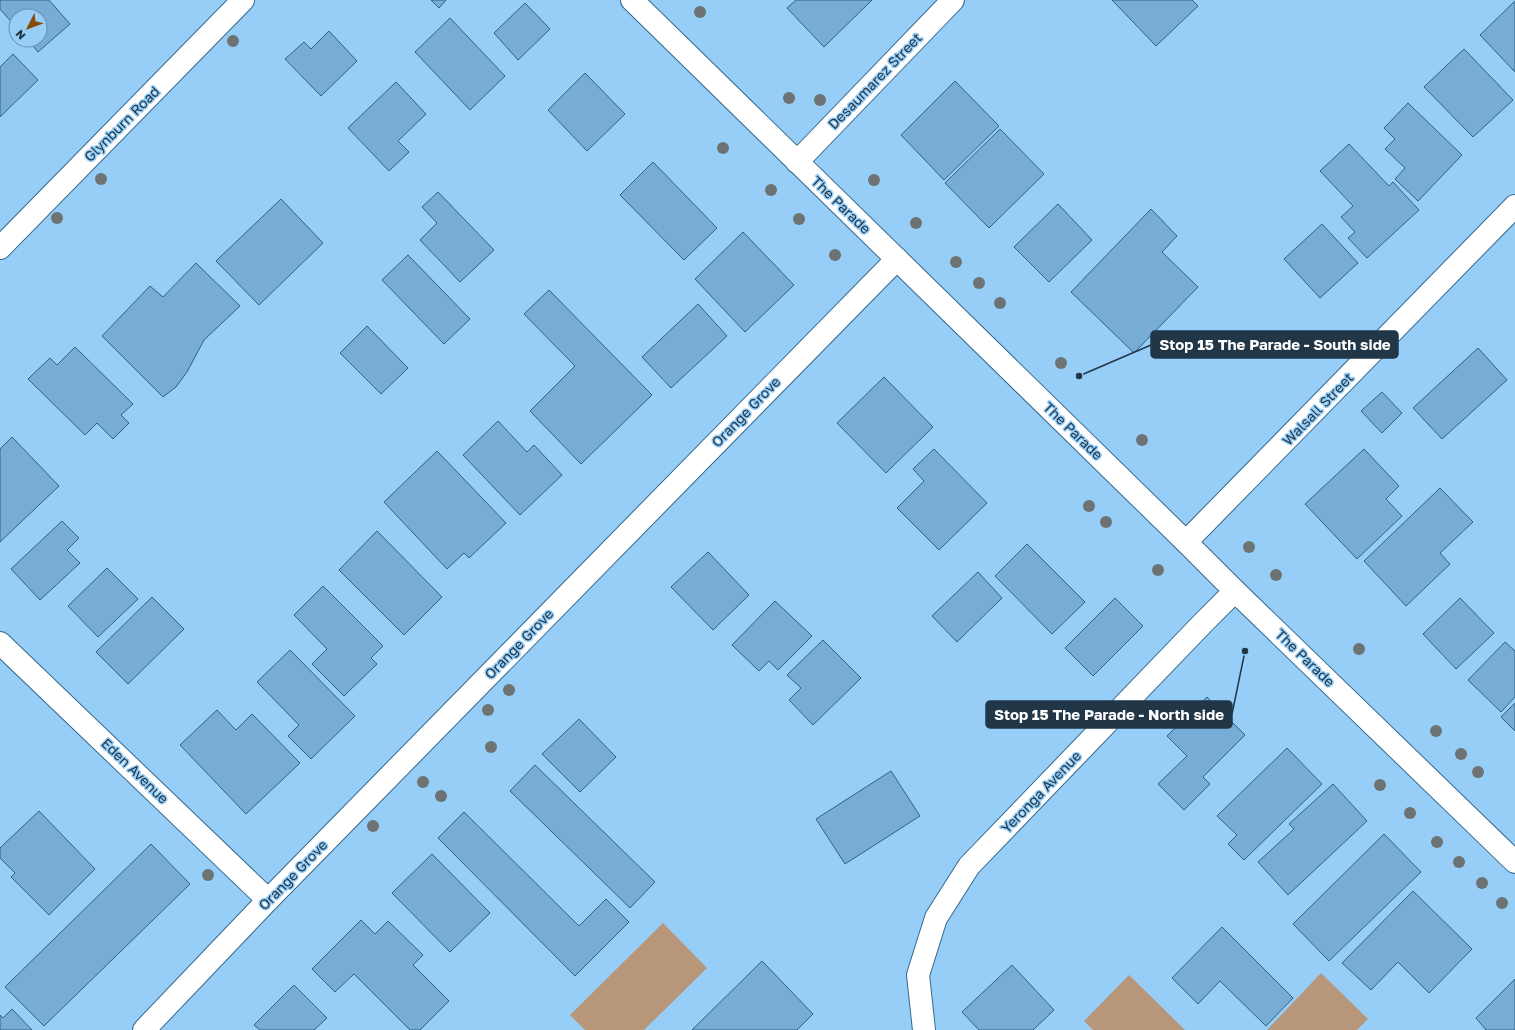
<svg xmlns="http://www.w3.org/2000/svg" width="1515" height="1030" font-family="'Golos Text',sans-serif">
	<rect width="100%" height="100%" fill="#97cef8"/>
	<g fill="#b7967a">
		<polygon points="663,923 707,968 644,1030 585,1030 570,1015"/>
		<polygon points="1321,973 1368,1019 1357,1030 1267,1030"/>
		<polygon points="1129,975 1185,1030 1093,1030 1084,1021"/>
	</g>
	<g fill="#76acd5" stroke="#2e6388">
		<polygon points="0,0 49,0 70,24 38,52 28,40 40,40 40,16 16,16 16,27 0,9"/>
		<polygon points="431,0 446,0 439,8"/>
		<polygon points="796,0 872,0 824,47 787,8"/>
		<polygon points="1112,0 1192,0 1198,6 1156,46"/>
		<polygon points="1515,1 1515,72 1480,35"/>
		<polygon points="525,3 550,29 518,60 494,33"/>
		<polygon points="450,18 505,76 470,110 415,52"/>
		<polygon points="329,31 357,61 321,96 285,59 304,42 311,49"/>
		<polygon points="1464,49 1513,100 1473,137 1424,87"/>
		<polygon points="13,54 38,80 0,117 0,67"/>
		<polygon points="585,73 625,114 587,151 548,110"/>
		<polygon points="955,81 999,126 944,180 901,135"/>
		<polygon points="396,82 426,114 398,141 409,152 389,171 348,128"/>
		<polygon points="1408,103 1462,155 1418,201 1395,179 1405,168 1385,149 1395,139 1384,128"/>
		<polygon points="1000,129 1044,174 989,228 945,183"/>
		<polygon points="1349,144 1389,186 1393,182 1419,210 1367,258 1348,238 1355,232 1341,217 1353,206 1320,171"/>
		<polygon points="653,162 717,228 684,260 620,195"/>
		<polygon points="438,192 494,250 460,282 420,240 437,223 422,207"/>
		<polygon points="281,199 323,243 259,305 216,261"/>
		<polygon points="1058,204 1092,240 1049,282 1014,247"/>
		<polygon points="1151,209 1177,236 1162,252 1198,287 1134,353 1071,292"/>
		<polygon points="1322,224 1358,263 1320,298 1284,259"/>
		<polygon points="743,232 794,285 745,332 695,279"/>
		<polygon points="408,255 470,319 444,344 382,280"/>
		<polygon points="196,263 240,306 204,340 187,372 176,387 163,397 102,336 150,286 163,297"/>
		<polygon points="549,290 652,395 581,464 530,411 575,366 524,314"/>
		<polygon points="698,304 727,336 671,388 642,357"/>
		<polygon points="367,326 408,368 381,394 340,353"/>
		<polygon points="75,347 133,404 121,415 129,423 113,439 97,423 85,435 28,379 50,358 57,365"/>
		<polygon points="1478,348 1507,380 1442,439 1413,408"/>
		<polygon points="884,377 933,427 886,473 837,423"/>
		<polygon points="1382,392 1402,413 1382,433 1361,411"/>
		<polygon points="498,421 527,452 534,445 562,475 520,515 463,455"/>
		<polygon points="12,437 59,486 0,542 0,449"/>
		<polygon points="934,449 987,503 939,550 897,508 924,481 913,469"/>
		<polygon points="1364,449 1399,486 1386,499 1402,516 1357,559 1305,504"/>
		<polygon points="437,451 506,523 469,558 464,553 447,569 384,502"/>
		<polygon points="1440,488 1473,522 1440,553 1450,564 1406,606 1364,561"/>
		<polygon points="62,521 79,538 67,550 80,563 40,600 11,569"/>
		<polygon points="377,531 442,597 404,635 339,570"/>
		<polygon points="1027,544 1085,602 1052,634 995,576"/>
		<polygon points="708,552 749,595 713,630 671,587"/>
		<polygon points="107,568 138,599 98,637 68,606"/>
		<polygon points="978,572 1002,598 957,642 932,616"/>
		<polygon points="323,586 383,646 371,658 377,664 344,696 312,664 327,649 294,615"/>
		<polygon points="152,597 184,629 128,684 96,652"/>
		<polygon points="1115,598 1143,626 1093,676 1065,648"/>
		<polygon points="1460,598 1494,633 1456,669 1423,634"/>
		<polygon points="775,601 812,636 778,670 769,661 759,671 732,645"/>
		<polygon points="823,640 861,678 813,725 789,700 801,688 787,675"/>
		<polygon points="1505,642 1515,651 1515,697 1501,712 1468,680"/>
		<polygon points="290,650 355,716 311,759 288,736 299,725 257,682"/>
		<polygon points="1207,697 1245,735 1203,777 1210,784 1184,810 1158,784 1187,756 1167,736"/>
		<polygon points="1515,703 1515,731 1501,717"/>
		<polygon points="217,710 236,730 252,714 300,763 246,814 180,745"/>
		<polygon points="579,719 616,757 580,792 542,754"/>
		<polygon points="1287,748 1322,784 1244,860 1228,844 1237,835 1217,816"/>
		<polygon points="535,765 655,882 630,908 510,791"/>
		<polygon points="891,771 920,816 845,864 816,819"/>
		<polygon points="1333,784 1367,821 1288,895 1258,862 1294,829 1289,824"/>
		<polygon points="39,811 95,869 49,915 11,877 15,873 0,858 0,848"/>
		<polygon points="464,812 579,926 606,899 629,922 575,976 438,838"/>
		<polygon points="1384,834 1421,872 1329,961 1293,924"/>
		<polygon points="151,844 190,884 44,1026 5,987"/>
		<polygon points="432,854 490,913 450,952 392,893"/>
		<polygon points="1413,891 1472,949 1429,993 1398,962 1371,990 1342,963"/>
		<polygon points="361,920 375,934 388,921 423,955 413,965 449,1001 420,1030 410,1030 354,974 335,992 312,969"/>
		<polygon points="1222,927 1293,998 1266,1026 1220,981 1198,1004 1172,978"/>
		<polygon points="762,961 813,1014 797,1030 692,1030"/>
		<polygon points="1012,965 1054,1010 1033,1030 979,1030 962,1012"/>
		<polygon points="1515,979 1515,1030 1486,1030 1476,1018"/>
		<polygon points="294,985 327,1018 314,1030 260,1030 254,1025"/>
		<polygon points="12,1009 32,1030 0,1030 0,1015 3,1018"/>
	</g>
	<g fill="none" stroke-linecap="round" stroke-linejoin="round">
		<defs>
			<g id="minor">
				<polyline points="797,162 953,0"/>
				<polyline points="1186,542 1515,206"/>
				<polyline points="0,643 268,900"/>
				<polyline points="144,1030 268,900 897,259"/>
				<polyline points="924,1030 918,975 936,918 969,866 1203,623 1235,591"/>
			</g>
			<g id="secondary">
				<polyline points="632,0 1186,542 1235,591 1515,862"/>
				<polyline points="0,248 243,0"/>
			</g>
		</defs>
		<use href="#minor" stroke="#34698e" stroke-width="24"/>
		<use href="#secondary" stroke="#34698e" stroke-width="24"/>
		<use href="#minor" stroke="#fff" stroke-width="22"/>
		<use href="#secondary" stroke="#fff" stroke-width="22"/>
	</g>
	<g fill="#6d7372">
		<circle cx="700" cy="12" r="6"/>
		<circle cx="233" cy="41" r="6"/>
		<circle cx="789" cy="98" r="6"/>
		<circle cx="820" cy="100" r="6"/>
		<circle cx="723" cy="148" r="6"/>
		<circle cx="101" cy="179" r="6"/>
		<circle cx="874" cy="180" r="6"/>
		<circle cx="771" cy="190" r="6"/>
		<circle cx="57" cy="218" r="6"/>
		<circle cx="799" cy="219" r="6"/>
		<circle cx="916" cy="223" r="6"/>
		<circle cx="835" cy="255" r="6"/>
		<circle cx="956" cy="262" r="6"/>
		<circle cx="979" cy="283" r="6"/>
		<circle cx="1000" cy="303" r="6"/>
		<circle cx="1061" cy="363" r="6"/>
		<circle cx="1142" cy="440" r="6"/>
		<circle cx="1089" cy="506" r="6"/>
		<circle cx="1106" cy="522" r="6"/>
		<circle cx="1249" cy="547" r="6"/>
		<circle cx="1158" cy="570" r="6"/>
		<circle cx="1276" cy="575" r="6"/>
		<circle cx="1359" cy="649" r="6"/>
		<circle cx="509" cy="690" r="6"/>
		<circle cx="488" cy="710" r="6"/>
		<circle cx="1436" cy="731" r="6"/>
		<circle cx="491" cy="747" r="6"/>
		<circle cx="1461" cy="754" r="6"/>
		<circle cx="1478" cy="772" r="6"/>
		<circle cx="423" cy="782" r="6"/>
		<circle cx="1380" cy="785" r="6"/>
		<circle cx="441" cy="796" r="6"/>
		<circle cx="1410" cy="813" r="6"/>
		<circle cx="373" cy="826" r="6"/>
		<circle cx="1437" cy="842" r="6"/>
		<circle cx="1459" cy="862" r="6"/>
		<circle cx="208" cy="875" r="6"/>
		<circle cx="1482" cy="883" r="6"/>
		<circle cx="1502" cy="903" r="6"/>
	</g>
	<g text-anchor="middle" stroke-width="3" stroke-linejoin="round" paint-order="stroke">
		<g font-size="14" fill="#213748" stroke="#97cef8">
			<text transform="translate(875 81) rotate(-46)" y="5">Desaumarez Street</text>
			<text transform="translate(122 124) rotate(-45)" y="5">Glynburn Road</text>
			<text transform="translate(841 205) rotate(44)" y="5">The Parade</text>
			<text transform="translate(1318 409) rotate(-46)" y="5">Walsall Street</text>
			<text transform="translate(746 412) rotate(-46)" y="5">Orange Grove</text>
			<text transform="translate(1073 431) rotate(44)" y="5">The Parade</text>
			<text transform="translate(519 644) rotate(-46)" y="5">Orange Grove</text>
			<text transform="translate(1305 658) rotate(44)" y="5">The Parade</text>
			<text transform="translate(135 771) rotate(44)" y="5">Eden Avenue</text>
			<text transform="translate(1041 792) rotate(-46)" y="5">Yeronga Avenue</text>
			<text transform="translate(293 875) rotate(-46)" y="5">Orange Grove</text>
		</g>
	</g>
	<path fill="none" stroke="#213748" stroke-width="1.5" d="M1079 376L1151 345M1245 651L1232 714"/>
	<g fill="#213748" stroke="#97cef8" stroke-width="1.5">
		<circle cx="1079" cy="376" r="4"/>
		<circle cx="1245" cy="651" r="4"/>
	</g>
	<g fill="#213748" stroke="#213748" stroke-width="1.5">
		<rect x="1151" y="331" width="247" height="27" rx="4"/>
		<rect x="986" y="701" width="246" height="27" rx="4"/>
	</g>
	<g font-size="15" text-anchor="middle" font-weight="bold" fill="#fff">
		<text x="1275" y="350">Stop 15 The Parade - South side</text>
		<text x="1109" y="720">Stop 15 The Parade - North side</text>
	</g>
	<g transform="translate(28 28) rotate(228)"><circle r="19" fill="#97cef8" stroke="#6892b2"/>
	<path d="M0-3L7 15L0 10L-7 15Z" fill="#864b02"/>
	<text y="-6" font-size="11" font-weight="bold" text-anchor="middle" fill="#213748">N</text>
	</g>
</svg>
